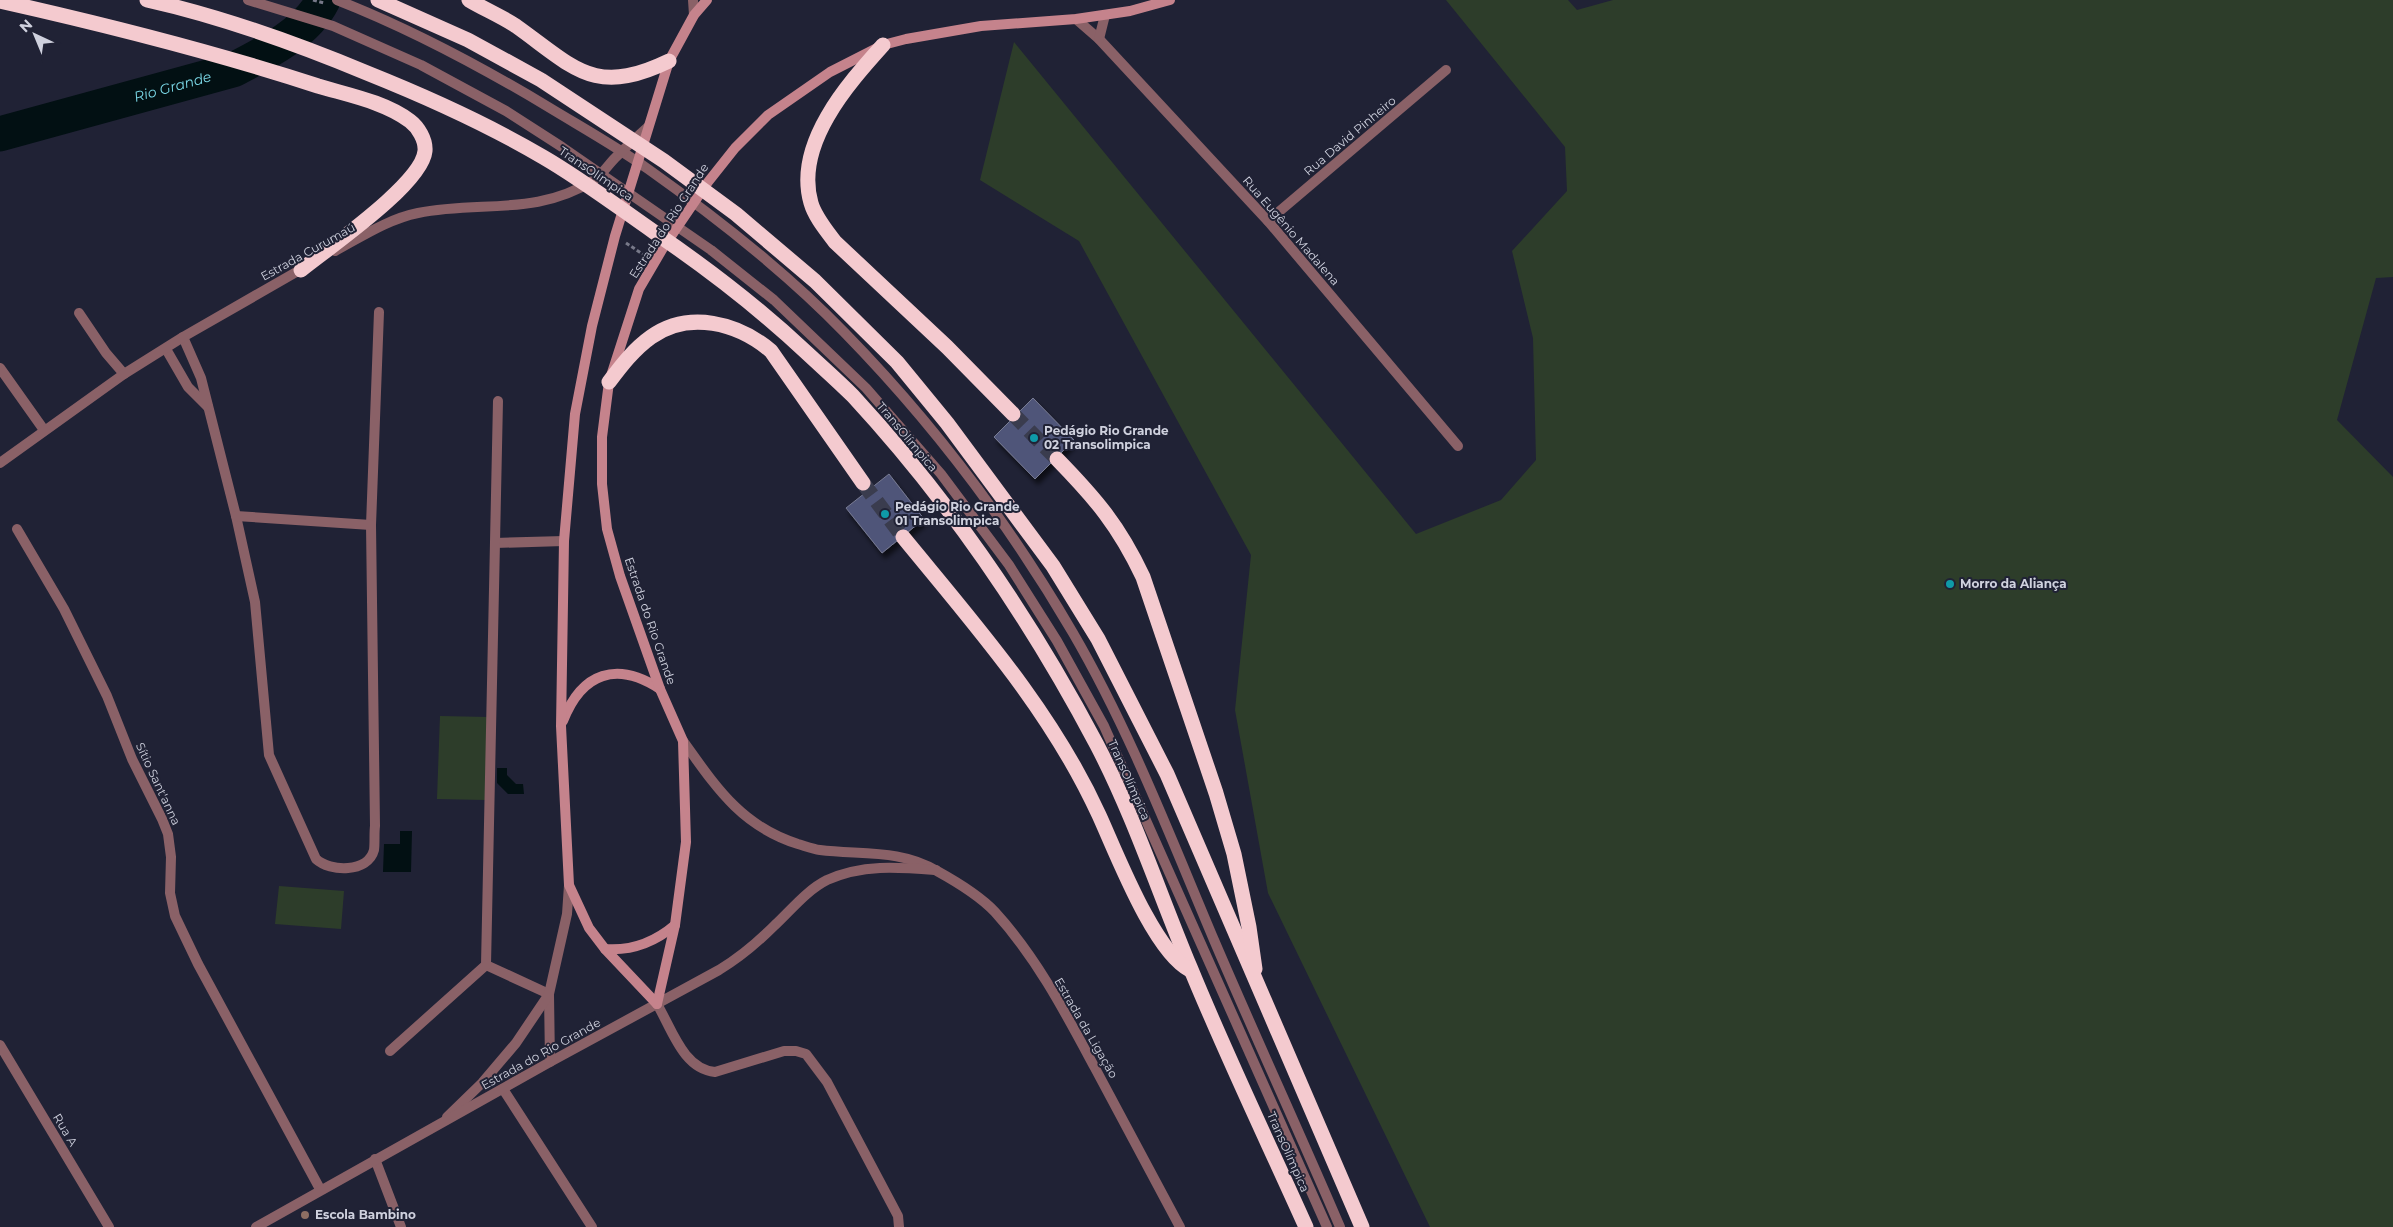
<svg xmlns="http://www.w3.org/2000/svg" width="2393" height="1227" font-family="Montserrat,sans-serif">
	<defs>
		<filter id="shadow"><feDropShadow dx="3" dy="5.5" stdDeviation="2.5" flood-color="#0009"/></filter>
	</defs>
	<rect width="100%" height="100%" fill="#202235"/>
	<g fill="#2d3d2a">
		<polygon points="1446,0 1568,0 1577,10 1613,0 2393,0 2393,277 2376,278 2337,420 2393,477 2393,1227 1430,1227 1268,893 1235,710 1251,555 1079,241 980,180 1014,42 1416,534 1501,500 1536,460 1533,338 1512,251 1567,191 1565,147"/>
		<polygon points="440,716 488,717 485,800 437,799"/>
		<polygon points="279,886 344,891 341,929 275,924"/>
	</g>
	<g fill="#021013">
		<polygon points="497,768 507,768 507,775 516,784 523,784 524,794 508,794 497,783"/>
		<polygon points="400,831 412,831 411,872 383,872 384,844 400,844"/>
	</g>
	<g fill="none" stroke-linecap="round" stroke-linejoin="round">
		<path stroke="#021013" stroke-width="35" id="s1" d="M0,134L233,70C264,54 307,33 323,0"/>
	</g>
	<g fill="#505479" stroke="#787c93" filter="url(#shadow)">
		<polygon points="1033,398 1074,440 1035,479 994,437"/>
		<polygon points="889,474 924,519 882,553 846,508"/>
	</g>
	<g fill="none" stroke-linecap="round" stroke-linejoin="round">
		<g stroke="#3a3c4e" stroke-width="15" stroke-dasharray="15 8" stroke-linecap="butt">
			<polyline points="1013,414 1057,459"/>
			<polyline points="863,483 903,537"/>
		</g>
		<g stroke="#777989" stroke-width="3" stroke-dasharray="4 2.5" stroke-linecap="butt">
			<polyline points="313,0 324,3"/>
			<polyline points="626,243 644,255"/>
		</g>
		<g stroke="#8a6167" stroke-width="10">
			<polyline points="248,0 333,26 421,65 506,111 562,147 711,250 774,300 866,388 941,474 1009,565 1057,641 1104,726 1327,1227"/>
			<path d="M337,0C411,29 482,67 550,108C583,128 617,147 648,169C717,218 785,271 844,332C932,422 1010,525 1073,633C1130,731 1170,836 1214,940C1255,1036 1299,1131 1340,1227"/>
			<polyline points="79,313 106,353 124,374"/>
			<path d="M183,337L201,378L236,516L255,602L269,755L316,859C330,872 368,873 374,850C375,843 374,833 375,826L371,525L379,312"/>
			<polyline points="166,349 188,387 208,407"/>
			<polyline points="0,368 44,430"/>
			<polyline points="236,516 371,525"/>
		</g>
		<g stroke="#8a6167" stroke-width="10">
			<polyline points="1076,19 1099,39 1268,221 1458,446"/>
			<polyline points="1099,39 1105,15"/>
			<polyline points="1268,221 1446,70"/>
			<polyline points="17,529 64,609 107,696 132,759 162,819 168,834 171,857 170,893 175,916 198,964 320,1189"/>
			<polyline points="495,543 564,541"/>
			<polyline points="486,965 549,994"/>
			<path d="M657,1004C672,1029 683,1069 715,1072L784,1051H796L806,1054L827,1082L898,1216L899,1227"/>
			<polyline points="0,1045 109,1227"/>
			<polyline points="390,1051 486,965 498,401"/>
			<polyline points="503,1089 592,1227"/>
			<polyline points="375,1159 401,1227"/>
		</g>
		<g stroke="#8a6167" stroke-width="10">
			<polyline points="693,0 694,15"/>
			<path d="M335,251C361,237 388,219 418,213C481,200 535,217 594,180C602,175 608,165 615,158C626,147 637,137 648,127"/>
			<polyline points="0,463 124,374 183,337 305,267"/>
			<path d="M683,741C716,787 741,826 798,844C805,846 813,849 820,850C860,855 901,849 937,871C957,882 980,896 995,912C1037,958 1066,1014 1095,1068C1123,1121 1152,1174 1180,1227"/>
			<polyline points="549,995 550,1062"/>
			<polyline points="447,1117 482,1083 516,1043 549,994 567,914 569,885"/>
			<path d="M256,1227L550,1062L719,970C739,958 758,942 775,925C791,910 807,890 827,880C862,864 898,867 936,870"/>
		</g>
		<g stroke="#c5838c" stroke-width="10">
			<path d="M563,721C582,672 617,661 660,689"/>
			<path d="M605,949C631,951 655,942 675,925"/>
			<polyline points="657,1004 675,925 686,842 683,741 660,689 620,576 607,529 602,484 602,437 609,382 639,289 663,248 708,182 735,148 768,115 830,72 883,45 906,39 981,26 1076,19 1130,11 1170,0"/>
			<polyline points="657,1004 605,949 589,928 569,885 561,726 564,541 575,414 592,326 615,236 669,61 694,15 707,0"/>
		</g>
		<g stroke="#f4cacf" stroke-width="15">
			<path d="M147,0C223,17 295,43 367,73C427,97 487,124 543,157C581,179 618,207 654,232C710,270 758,307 807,353C822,367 838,381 853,396C949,500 1031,620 1097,745C1134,816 1159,893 1190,967C1226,1055 1267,1140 1306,1227"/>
			<polyline points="378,0 468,40 541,80 664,161 736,214 815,281 897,362 947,423 1053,566 1098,639 1167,774 1362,1227"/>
			<path d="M469,0C484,9 501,16 516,26C575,68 594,97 669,61"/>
			<path d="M0,1C107,25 214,52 318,86C348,95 385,102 410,121C418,127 426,140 425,151C422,184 328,248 301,270"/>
			<path d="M883,45C848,84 794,144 811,203C815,217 826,230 835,242L947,347L1013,414"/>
			<path d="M609,382C621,366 634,349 651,337C689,310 738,323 771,351L863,483"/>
			<path d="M1057,459C1096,499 1119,526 1143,577L1216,793L1234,854L1249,927L1255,969"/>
			<path d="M903,537C975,625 1051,710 1099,815C1116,852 1154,952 1190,970"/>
		</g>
	</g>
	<g fill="#0f9aa8" stroke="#202235" stroke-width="2">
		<circle cx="1034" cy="438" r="5"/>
		<circle cx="885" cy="514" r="5"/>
		<circle cx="1950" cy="584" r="5"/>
	</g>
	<circle fill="#8d6e63" stroke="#202235" stroke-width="2" cx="305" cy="1215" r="5"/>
	<g text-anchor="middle" stroke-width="4" stroke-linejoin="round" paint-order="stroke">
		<g font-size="12" fill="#cfd1de" stroke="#202235">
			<text transform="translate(1350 136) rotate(-40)" y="4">Rua David Pinheiro</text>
			<text transform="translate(596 174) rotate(34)" y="4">TransOlímpica</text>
			<text transform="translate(669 221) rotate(-57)" y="4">Estrada do Rio Grande</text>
			<text transform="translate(1291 231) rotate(49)" y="4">Rua Eugênio Madalena</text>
			<text transform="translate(308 252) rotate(-29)" y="4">Estrada Curumaú</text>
			<text transform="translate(907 437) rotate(50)" y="4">TransOlímpica</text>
			<text transform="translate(650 621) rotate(71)" y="4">Estrada do Rio Grande</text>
			<text transform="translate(1129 780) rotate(66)" y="4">TransOlímpica</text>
			<text transform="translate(158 784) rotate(65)" y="4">Sítio Sant'anna</text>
			<text transform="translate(1086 1028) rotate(60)" y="4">Estrada da Ligação</text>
			<text transform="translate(541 1054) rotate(-29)" y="4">Estrada do Rio Grande</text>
			<text transform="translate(65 1130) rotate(59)" y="4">Rua A</text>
			<text transform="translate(1288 1152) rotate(66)" y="4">TransOlímpica</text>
		</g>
		<g font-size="12" font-weight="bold" fill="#cfd1de" stroke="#202235" text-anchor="start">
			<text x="1044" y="435">Pedágio Rio Grande<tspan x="1044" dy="14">02 Transolimpica</tspan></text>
			<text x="895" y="511">Pedágio Rio Grande<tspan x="895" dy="14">01 Transolimpica</tspan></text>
			<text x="1960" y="588">Morro da Aliança</text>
			<text x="315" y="1219">Escola Bambino</text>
		</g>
		<g font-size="14" font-style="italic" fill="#7bd8e7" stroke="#202235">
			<text dy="5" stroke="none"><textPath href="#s1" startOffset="179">Rio Grande</textPath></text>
		</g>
	</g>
	<g transform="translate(35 35) rotate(316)" stroke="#202235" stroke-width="4" paint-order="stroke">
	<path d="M0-4L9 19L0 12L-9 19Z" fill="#cfd1de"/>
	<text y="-8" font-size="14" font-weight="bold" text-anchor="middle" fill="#cfd1de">N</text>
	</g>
</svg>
